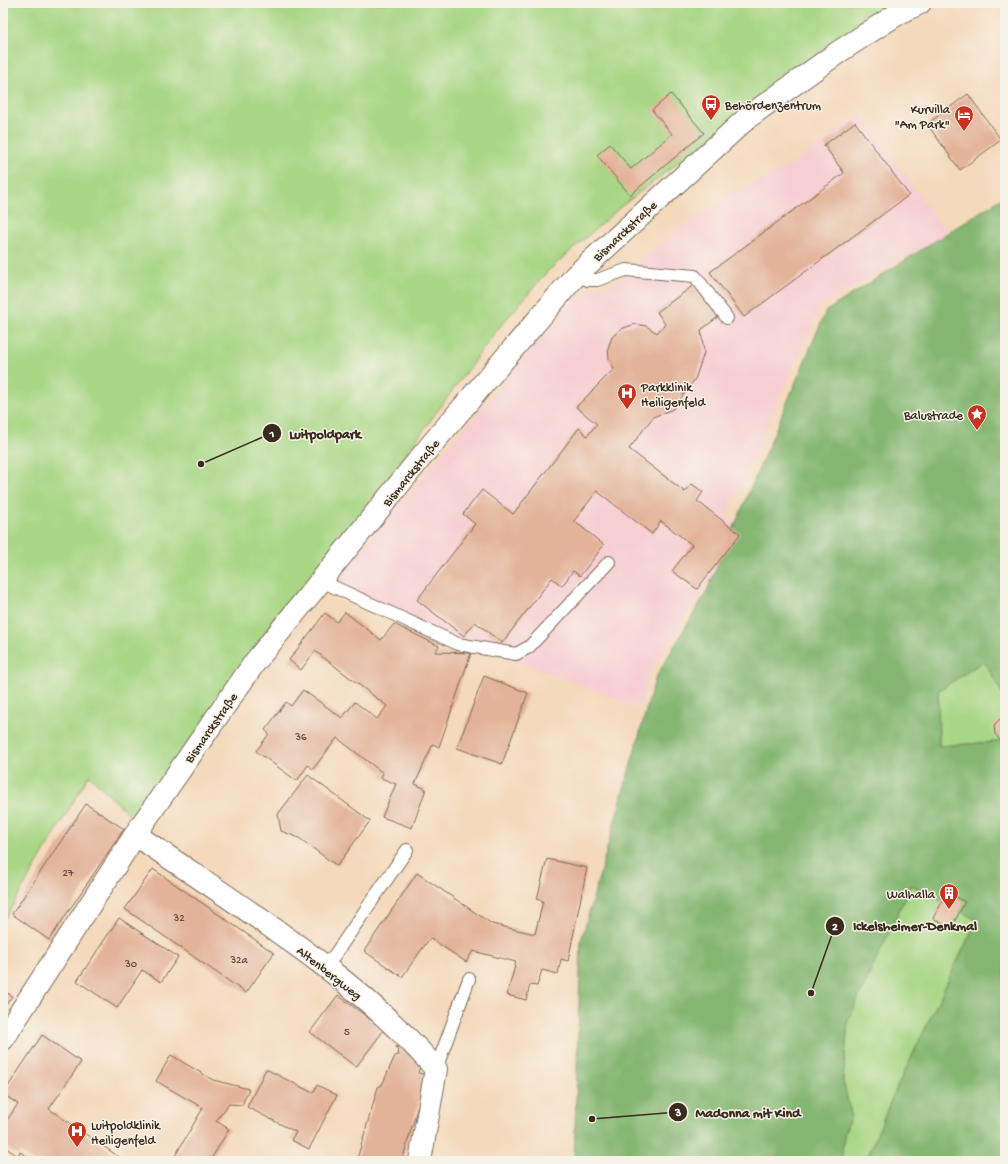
<svg xmlns="http://www.w3.org/2000/svg" width="1008" height="1164" font-family="'Gochi Hand',sans-serif">
	<rect width="100%" height="100%" fill="#f7f3e8"/>
	<filter id="ink" filterUnits="userSpaceOnUse"><feTurbulence type="fractalNoise" baseFrequency=".025" numOctaves="2"/><feDisplacementMap in="SourceGraphic" scale="8" xChannelSelector="R" yChannelSelector="G"/><feConvolveMatrix kernelMatrix="1 2 1 2 8 2 1 2 1" color-interpolation-filters="sRGB"/></filter>
	<filter id="wash" filterUnits="userSpaceOnUse"><feTurbulence type="fractalNoise" baseFrequency=".012" numOctaves="4" result="noise"/><feDisplacementMap in="SourceGraphic" scale="16" xChannelSelector="R" yChannelSelector="G"/><feGaussianBlur stdDeviation="0.9" result="paint"/><feColorMatrix in="noise" values="0 0 0 0 0 0 0 0 0 0 0 0 0 0 0 0 0 1.4 0 .05"/><feComposite in="paint" operator="in"/></filter>
	<g filter="url(#wash)">
		<rect width="100%" height="100%" fill="#f4d9bb"/>
		<polygon fill="#f7cfd3" points="860,114 948,234 823,304 726,516 746,534 701,591 649,675 640,708 537,668 445,641 327,588 578,295 619,281 668,237 739,189 793,164"/>
		<g fill="#a7d684" stroke="#718051">
			<polygon points="3,3 896,3 857,24 618,209 548,271 496,331 301,597 141,826 89,775 3,922"/>
			<polygon points="984,660 1005,698 1005,739 995,742 939,746 938,691"/>
			<polygon points="911,885 977,920 893,1096 866,1161 841,1161 844,1135 851,1115 843,1081 848,1020"/>
		</g>
		<polygon fill="#85b772" stroke="#607048" points="1005,196 1005,698 984,661 938,691 939,746 995,742 1005,739 1005,1161 866,1161 893,1096 977,920 911,885 848,1020 843,1081 851,1115 844,1135 841,1161 574,1161 581,941 655,679 706,593 826,311"/>
		<g id="blocks">
			<g fill="#e3b399">
				<polygon points="671,94 704,133 630,195 597,155 610,144 631,169 672,134 652,110"/>
				<polygon points="968,94 1001,140 960,170 927,124"/>
				<polygon points="855,122 909,195 744,317 710,272 844,173 824,145"/>
				<polygon points="694,285 718,317 701,330 704,353 695,379 673,409 653,417 629,449 685,492 692,484 703,492 697,501 740,534 697,589 672,571 692,545 661,521 652,534 597,491 574,521 604,545 580,576 573,571 562,586 552,578 502,643 475,622 464,636 417,600 475,524 463,514 482,490 513,514 579,428 587,436 597,424 576,407 614,369 609,359 608,348 612,337 621,329 635,324 646,326 657,333 665,324 657,312"/>
				<polygon points="345,612 381,640 394,624 439,646 435,652 471,653 439,747 433,744 415,784 426,789 412,828 382,817 396,784 381,778 383,773 337,738 313,769 308,765 297,781 256,751 269,734 265,730 286,702 291,706 303,690 342,718 355,702 377,719 387,706 315,651 301,670 289,660 325,613 337,622"/>
				<polygon points="484,676 528,693 502,764 457,748"/>
				<polygon points="1000,719 1005,719 1005,740 1001,741 995,734 994,725"/>
				<polygon points="308,775 370,821 337,866 299,838 281,831 278,814"/>
				<polygon points="86,804 124,829 49,940 12,914"/>
				<polygon points="547,859 587,868 568,961 561,959 558,974 542,970 537,986 530,985 526,1000 507,995 516,962 473,951 466,962 430,938 402,977 364,951 417,873 492,924 535,934 543,901 537,899"/>
				<polygon points="153,869 274,953 246,993 125,909"/>
				<polygon points="948,892 965,902 951,928 933,918"/>
				<polygon points="119,918 178,957 161,982 142,970 117,1008 77,981"/>
				<polygon points="3,990 12,996 3,1009"/>
				<polygon points="338,995 384,1030 356,1067 310,1032"/>
				<polygon points="42,1035 81,1062 49,1109 125,1161 34,1161 20,1152 18,1156 3,1146 3,1126 18,1104 3,1094"/>
				<polygon points="396,1046 408,1050 421,1063 418,1073 427,1075 402,1161 349,1161 350,1158 357,1159 378,1087 382,1085 395,1056 399,1055"/>
				<polygon points="171,1055 213,1080 249,1089 242,1105 229,1104 216,1121 229,1129 210,1161 184,1161 175,1156 203,1108 156,1081"/>
				<polygon points="266,1069 313,1093 317,1085 337,1095 309,1149 291,1140 296,1132 247,1107"/>
			</g>
		</g>
	</g>
	<g filter="url(#ink)">
		<use href="#blocks" fill-opacity="0" stroke="#7c6755" stroke-width="1"/>
		<g fill="none" stroke-linecap="round" stroke-linejoin="round">
			<defs>
				<g id="lane">
					<polyline points="576,275 588,280 597,280 626,270 695,276 727,318"/>
					<polyline points="321,581 458,644 516,654 529,647 609,562"/>
					<polyline points="327,966 407,850"/>
					<polyline points="436,1069 469,979"/>
				</g>
				<g id="street">
					<path d="M136,835C239,906 354,974 436,1069L420,1161"/>
					<polyline points="3,1039 141,826 255,662 431,445 576,275 747,118 840,51 899,13 920,3"/>
				</g>
			</defs>
			<use href="#lane" stroke="#7c6755" stroke-width="14"/>
			<use href="#street" stroke="#7c6755" stroke-width="24"/>
			<use href="#lane" stroke="#fff" stroke-width="12"/>
			<use href="#street" stroke="#fff" stroke-width="22"/>
		</g>
	</g>
	<defs>
		<symbol id="bus-pin" viewBox="-11 -11 22 30"><path d="M0 17L-7.5 6A9.5 9.5 0 1 1 7.5 6Z" fill="#c8321e" stroke="#f7f3e8"/><path d="M-5-6H5V4H4V6H2V4H-2V6H-4V4H-5ZM-3.5-4V0h7V-4ZM-3.5 1.2v1.5H-2V1.2ZM2 1.2v1.5H3.5V1.2Z" fill="#fff"/></symbol>
		<symbol id="hotel-pin" viewBox="-11 -11 22 30"><path d="M0 17L-7.5 6A9.5 9.5 0 1 1 7.5 6Z" fill="#c8321e" stroke="#f7f3e8"/><path d="M-6-4.5h1.5V1H6V5H4.5V3h-9V5H-6ZM-4 0a1.8 1.8 0 1 1 3.6 0ZM.5 0V-2.5h3Q6-2.5 6 0Z" fill="#fff"/></symbol>
		<symbol id="hospital-pin" viewBox="-11 -11 22 30"><path d="M0 17L-7.5 6A9.5 9.5 0 1 1 7.5 6Z" fill="#c8321e" stroke="#f7f3e8"/><path d="M-5-5h3v3.5h4V-5h3V5h-3V1.5h-4V5h-3Z" fill="#fff"/></symbol>
		<symbol id="sight-pin" viewBox="-11 -11 22 30"><path d="M0 17L-7.5 6A9.5 9.5 0 1 1 7.5 6Z" fill="#c8321e" stroke="#f7f3e8"/><path d="M0-6L1.8-2.2L6-1.7L2.9 1.2L3.7 5.4L0 3.3L-3.7 5.4L-2.9 1.2L-6-1.7L-1.8-2.2Z" fill="#fff"/></symbol>
		<symbol id="building-pin" viewBox="-11 -11 22 30"><path d="M0 17L-7.5 6A9.5 9.5 0 1 1 7.5 6Z" fill="#c8321e" stroke="#f7f3e8"/><path d="M-4-6H4V6H1V3H-1V6H-4ZM-2.5-4.3h1.7v1.8h-1.7ZM.8-4.3h1.7v1.8H.8ZM-2.5-1h1.7V.8h-1.7ZM.8-1h1.7V.8H.8Z" fill="#fff"/></symbol>
	</defs>
	<g fill-rule="evenodd">
		<use href="#bus-pin" x="700" y="93" width="22" height="30"/>
		<use href="#hotel-pin" x="953" y="104" width="22" height="30"/>
		<use href="#hospital-pin" x="616" y="382" width="22" height="30"/>
		<use href="#sight-pin" x="966" y="403" width="22" height="30"/>
		<use href="#building-pin" x="938" y="882" width="22" height="30"/>
		<use href="#hospital-pin" x="66" y="1120" width="22" height="30"/>
	</g>
	<g text-anchor="middle" stroke-width="3" stroke-linejoin="round" paint-order="stroke">
		<g font-size="11" fill="#654c3d">
			<text x="301" y="740">36</text>
			<text x="68" y="876">27</text>
			<text x="179" y="921">32</text>
			<text x="239" y="963">32a</text>
			<text x="131" y="967">30</text>
			<text x="347" y="1035">5</text>
		</g>
		<g font-size="13" fill="#3b2a1e" stroke="#f7f3e8" text-anchor="start">
			<text x="725" y="109">Behördenzentrum</text>
			<text x="950" y="113" text-anchor="end">Kurvilla<tspan x="950" dy="15">"Am Park"</tspan></text>
			<text x="641" y="391">Parkklinik<tspan x="641" dy="15">Heiligenfeld</tspan></text>
			<text x="963" y="419" text-anchor="end">Balustrade</text>
			<text x="935" y="898" text-anchor="end">Walhalla</text>
			<text x="91" y="1129">Luitpoldklinik<tspan x="91" dy="15">Heiligenfeld</tspan></text>
		</g>
		<g font-size="13" fill="#3b2a1e" stroke="#f7f3e8">
			<text transform="translate(624 230) rotate(-43)" y="5">Bismarckstraße</text>
			<text transform="translate(410 472) rotate(-51)" y="5">Bismarckstraße</text>
			<text transform="translate(210 727) rotate(-55)" y="5">Bismarckstraße</text>
			<text transform="translate(330 972) rotate(38)" y="5">Altenbergweg</text>
		</g>
	</g>
	<path fill="none" stroke="#3b2a1e" stroke-width="1.5" d="M201 464L272 433M811 993L835 926M592 1119L678 1112"/>
	<g fill="#3b2a1e" stroke="#f7f3e8" stroke-width="1.5">
		<circle cx="201" cy="464" r="4"/>
		<circle cx="811" cy="993" r="4"/>
		<circle cx="592" cy="1119" r="4"/>
		<circle cx="272" cy="433" r="10"/>
		<circle cx="835" cy="926" r="10"/>
		<circle cx="678" cy="1112" r="10"/>
	</g>
	<g font-size="12" text-anchor="middle" font-weight="bold" fill="#fff">
		<text x="272" y="437">1</text>
		<text x="835" y="930">2</text>
		<text x="678" y="1116">3</text>
	</g>
	<g font-size="14" text-anchor="middle" font-weight="bold" fill="#3b2a1e" stroke="#f7f3e8" stroke-width="3" stroke-linejoin="round" paint-order="stroke">
		<text x="325" y="438">Luitpoldpark</text>
		<text x="915" y="930">Ickelsheimer-Denkmal</text>
		<text x="748" y="1117">Madonna mit Kind</text>
	</g>
	<rect width="1008" height="1164" fill="none" stroke="#f7f3e8" stroke-width="16"/>
</svg>
